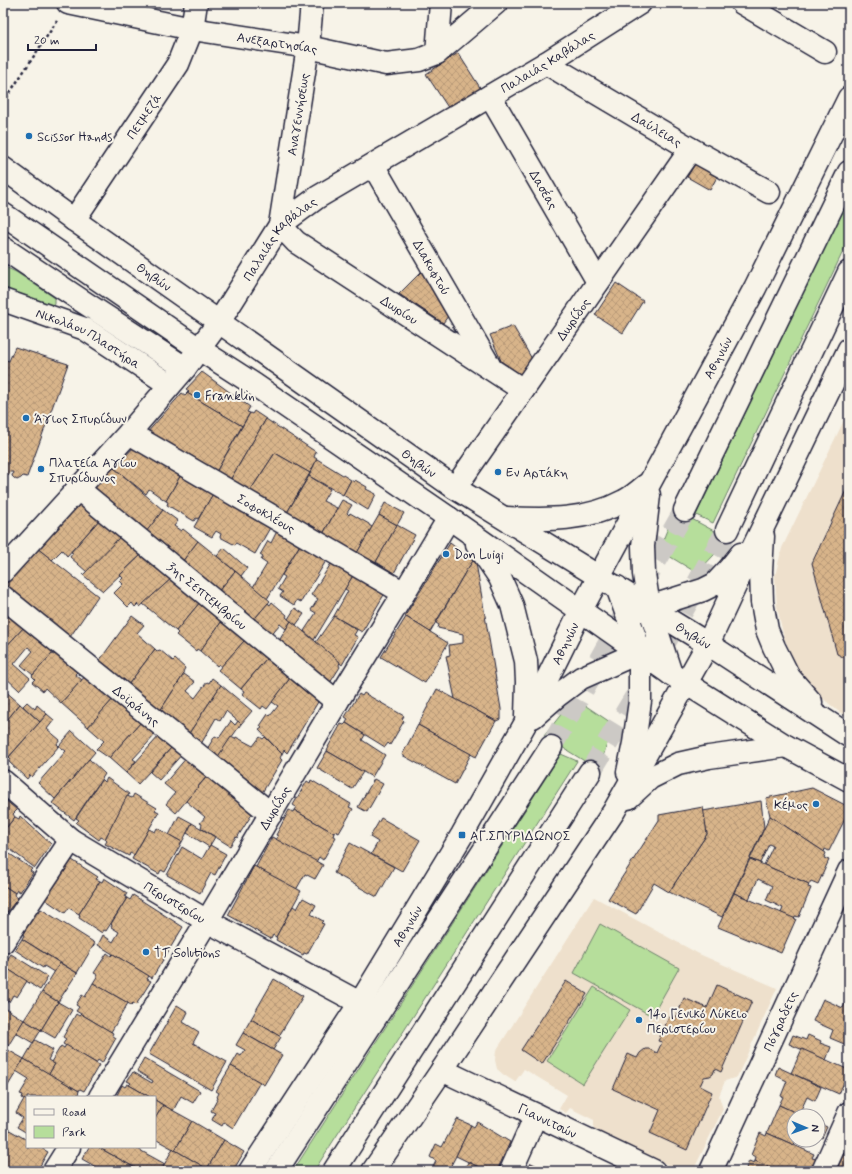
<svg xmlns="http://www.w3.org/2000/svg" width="852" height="1174" font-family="Mynerve,sans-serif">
	<defs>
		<pattern id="building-cross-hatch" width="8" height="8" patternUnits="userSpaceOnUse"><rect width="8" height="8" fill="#d8b48a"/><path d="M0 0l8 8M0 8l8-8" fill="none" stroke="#b99a78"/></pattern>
	</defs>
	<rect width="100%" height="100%" fill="#f7f3e8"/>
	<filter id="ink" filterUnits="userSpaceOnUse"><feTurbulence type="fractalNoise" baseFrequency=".025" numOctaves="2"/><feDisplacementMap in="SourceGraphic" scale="8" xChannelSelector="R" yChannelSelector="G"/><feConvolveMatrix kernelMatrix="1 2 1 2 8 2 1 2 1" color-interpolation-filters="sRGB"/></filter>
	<g filter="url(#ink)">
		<g fill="#eee0cc">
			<polygon points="849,410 849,718 838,711 815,692 797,667 784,638 777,607 775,576 782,548"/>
			<polygon points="594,897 699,954 777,988 737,1077 725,1081 719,1096 723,1109 693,1171 680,1171 594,1129 594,1120 570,1108 566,1113 559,1109 567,1095 524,1069 515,1082 504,1075 497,1069 495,1060 496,1051"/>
		</g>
		<g fill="#b6de9b" stroke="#6c806b">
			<polygon points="849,197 849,239 713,523 696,515"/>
			<polygon points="3,266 16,272 55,298 55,304 50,306 3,289"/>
			<polygon points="675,510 729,539 697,573 659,550"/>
			<polygon points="574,698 613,724 599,770 544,736"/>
			<polygon points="561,754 577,761 314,1171 293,1171"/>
			<polygon points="600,924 679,968 652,1016 574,973"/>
			<polygon points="594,987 630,1010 583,1084 547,1061"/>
		</g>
		<g fill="url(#building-cross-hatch)" stroke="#22223b">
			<polygon points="458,53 481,89 449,109 426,74"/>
			<polygon points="695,164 717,177 710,190 687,177"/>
			<polygon points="425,268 451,312 443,323 399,294"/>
			<polygon points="616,283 643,301 623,333 595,315"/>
			<polygon points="513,326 536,366 519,382 502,363 490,335"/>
			<polygon points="15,347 68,364 27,477 23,476 21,478 17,480 14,478 12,476 13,472 10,472 8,475 3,478 3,359 9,361"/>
			<polygon points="202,372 250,407 247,412 250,413 242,426 187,393 189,391 186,389"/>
			<polygon points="182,393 185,395 187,393 242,426 215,474 146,434"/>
			<polygon points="254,411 266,419 229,482 215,474 250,413 252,414"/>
			<polygon points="266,419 316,452 314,457 317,459 310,473 275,453 248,494 229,482"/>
			<polygon points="138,443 182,473 166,501 149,489 146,494 114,468"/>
			<polygon points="275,453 310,473 285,516 248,494"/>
			<polygon points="317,459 351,480 343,495 309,476"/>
			<polygon points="114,468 163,510 145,534 92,490"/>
			<polygon points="182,473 216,489 198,519 196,518 194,521 167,505 168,502 166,501"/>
			<polygon points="309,476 330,489 323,501 337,508 323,534 285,516"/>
			<polygon points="351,480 354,482 355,480 367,487 366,489 376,494 368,510 343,495"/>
			<polygon points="849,484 849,660 837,654 812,563"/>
			<polygon points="214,492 271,526 255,554 236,543 235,545 220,537 221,534 216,531 212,537 194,527"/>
			<polygon points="342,500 352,505 347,513 349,515 350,513 369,524 369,525 372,527 357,553 323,534"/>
			<polygon points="83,501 101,518 67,556 62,550 52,560 37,548"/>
			<polygon points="385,503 404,513 397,525 379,515"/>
			<polygon points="163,510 178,521 174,526 181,531 183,529 198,541 182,562 146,532"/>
			<polygon points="379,515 397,525 374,566 357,553"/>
			<polygon points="101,518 122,535 87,572 70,557 73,553 71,552"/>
			<polygon points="397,525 415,535 394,573 376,562"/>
			<polygon points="278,529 301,543 267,599 253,587 267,564 261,560 263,557 260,555 268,541 271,543"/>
			<polygon points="122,535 142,554 103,591 83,575"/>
			<polygon points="303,540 329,556 301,602 297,600 294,605 280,596 283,592 278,589 285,577 282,575"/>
			<polygon points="198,541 235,571 218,592 182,562"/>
			<polygon points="450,543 473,561 466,571 430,632 405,616"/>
			<polygon points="37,548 98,596 68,640 3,587"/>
			<polygon points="224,548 247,568 241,576 217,556"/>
			<polygon points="142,554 172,578 140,607 138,604 135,607 132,603 128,607 114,593 123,584 120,581 123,578 120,575"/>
			<polygon points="473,561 476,563 501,709 501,719 496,721 455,699 446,656 450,655 449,645 463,643 463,634 438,628 439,625 436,623 466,571"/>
			<polygon points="332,562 354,574 314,640 304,631 316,613 311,610 318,599 311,595"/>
			<polygon points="235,571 270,601 251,623 218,592"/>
			<polygon points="354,574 385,593 362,632 334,616 348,591 345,589"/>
			<polygon points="172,578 201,601 176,631 143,604"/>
			<polygon points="201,601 222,621 200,651 197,649 196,651 176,635 178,633 176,631"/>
			<polygon points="272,602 287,615 286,617 291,621 286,629 280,624 268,638 251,623 268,603 270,605"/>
			<polygon points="3,605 26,625 3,650"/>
			<polygon points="295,608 304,614 296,625 288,619"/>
			<polygon points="132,616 144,625 137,633 155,649 128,685 99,666 101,662 99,661"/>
			<polygon points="334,616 357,630 354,635 358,637 342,665 316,642"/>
			<polygon points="406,617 448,643 425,683 381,657"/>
			<polygon points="222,621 245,640 221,667 219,664 217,666 200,651"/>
			<polygon points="291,621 340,662 339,665 340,667 328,686 277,644"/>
			<polygon points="26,625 57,648 33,675 21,665 33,651 28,647 14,664 30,678 19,690 3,675 3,650"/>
			<polygon points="245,640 265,654 263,656 266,659 241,689 218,670"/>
			<polygon points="155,649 157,651 160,650 173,661 175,659 185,668 183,672 184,674 160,711 128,685"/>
			<polygon points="58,650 80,669 75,674 82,680 61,703 45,688 43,691 32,682 35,679 32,676 52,654 54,655"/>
			<polygon points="269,658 291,677 267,709 263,706 261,709 242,694 244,691 241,689 266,659"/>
			<polygon points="88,673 115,697 88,727 61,703"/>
			<polygon points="184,674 195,682 187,691 195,698 207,682 209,683 212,678 221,685 188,735 160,711"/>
			<polygon points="291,677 321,697 287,753 284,750 282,754 259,730 262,728 260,726 268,714 270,716 278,706 272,702"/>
			<polygon points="221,685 252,711 241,724 226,711 220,721 216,718 201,744 188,735"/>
			<polygon points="3,689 20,704 3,725"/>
			<polygon points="437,689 496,721 476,757 418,725"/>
			<polygon points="364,693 404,716 402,719 404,721 390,745 388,743 385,747 346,723 348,719 345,717 359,694 362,696"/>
			<polygon points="115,697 143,720 109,758 96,749 104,741 88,727"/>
			<polygon points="27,702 35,709 37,705 47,714 40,722 23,706"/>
			<polygon points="20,704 40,722 6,760 3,757 3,725"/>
			<polygon points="47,714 54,720 47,729 60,740 57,744 59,746 32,777 30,775 27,779 9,762 11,759 9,757"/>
			<polygon points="231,721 235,725 238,721 241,724 217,758 207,749 215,736 219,738"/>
			<polygon points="141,722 155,735 133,759 136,761 126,773 109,758"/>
			<polygon points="346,723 365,735 362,740 385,755 372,777 327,751 329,747 328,747 341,724 344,725"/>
			<polygon points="418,725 471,754 455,784 402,755"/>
			<polygon points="72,731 95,752 55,799 38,783 66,751 59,746"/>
			<polygon points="159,736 171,748 138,784 126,773"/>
			<polygon points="231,737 235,739 236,737 253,746 260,737 263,739 265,737 282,754 280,758 282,760 260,796 217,758"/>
			<polygon points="176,745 184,752 159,780 150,772 171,748 173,749"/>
			<polygon points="327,751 363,772 352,789 317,768"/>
			<polygon points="188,756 207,776 176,813 166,804 175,793 164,784"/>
			<polygon points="89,759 105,774 74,820 52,803"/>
			<polygon points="210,773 254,811 237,838 236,837 230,846 201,828 202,824 200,823 205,817 186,801"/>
			<polygon points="107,778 129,794 105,839 101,837 99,840 76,823 79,820 76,818 102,779 105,782"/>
			<polygon points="374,779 383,784 367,812 358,807"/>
			<polygon points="311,780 351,804 349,807 353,809 339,833 335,831 334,833 294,810 296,807 293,805 307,781 310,783"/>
			<polygon points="812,788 849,807 849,811 829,851 825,849 824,852 770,816 766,798"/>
			<polygon points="134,794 157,808 155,810 159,812 134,855 130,853 129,856 105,844 107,841 105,839 127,796 132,798"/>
			<polygon points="3,798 17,810 13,814 15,817 3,832"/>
			<polygon points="761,801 764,828 722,917 669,892 707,834 703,811"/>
			<polygon points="703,807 707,834 669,892 654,883 636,914 608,899 659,820 659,815"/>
			<polygon points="289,810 293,812 294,810 334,833 333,836 336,837 323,860 319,857 316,862 276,840 278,836 276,835"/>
			<polygon points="20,816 51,844 35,868 3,844 5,839 3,837 3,832 15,817 19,819"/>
			<polygon points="179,816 192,823 182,842 169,835"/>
			<polygon points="770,816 826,853 824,858 829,860 818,884 811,881 809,884 764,865 773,846 769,844 760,863 750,859"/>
			<polygon points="381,818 420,840 402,871 371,854 378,842 370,837"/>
			<polygon points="192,823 215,837 209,847 187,833"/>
			<polygon points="157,828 182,842 165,872 161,870 159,874 132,859 149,829 155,832"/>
			<polygon points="272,837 323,865 315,879 305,874 296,890 256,867"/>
			<polygon points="350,843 394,867 377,897 334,873"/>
			<polygon points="210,845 226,854 215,875 211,873 200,893 167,875 182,847 202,859"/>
			<polygon points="4,850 32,869 30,871 33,873 20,892 17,890 15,893 3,885"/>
			<polygon points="69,858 98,877 96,879 100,881 79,914 69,908 65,913 43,898"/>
			<polygon points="750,859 809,884 808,887 811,888 799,917 795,916 794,919 781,913 783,908 766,900 772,886 758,879 749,899 734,893"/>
			<polygon points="254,866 301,891 276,937 273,935 271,939 228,915"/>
			<polygon points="104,878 127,893 125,897 127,898 106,931 104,930 102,933 79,918 80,915 79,914 100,881 102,882"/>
			<polygon points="3,885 15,893 14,895 18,898 4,916 3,915"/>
			<polygon points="734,893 796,919 781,953 718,927"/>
			<polygon points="133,895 183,927 152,978 98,945 103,935 113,942 119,932 111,927 112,925 111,924 127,898 130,900"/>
			<polygon points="303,898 316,905 311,914 323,921 321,923 324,924 307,954 304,953 303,955 276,940 277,938 276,937 293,906 297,909"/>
			<polygon points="41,909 95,943 77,973 22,939 24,935 20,932 34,910 38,913"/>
			<polygon points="22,939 60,963 54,972 44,966 43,968 15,950"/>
			<polygon points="107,953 111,956 113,954 149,976 147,979 151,981 136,1005 133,1003 131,1005 93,983 98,975 94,973"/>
			<polygon points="11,954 48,977 40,990 3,966"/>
			<polygon points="60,963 77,973 58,1002 42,992"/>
			<polygon points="3,966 27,981 17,997 13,995 9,1002 8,1001 4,1007"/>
			<polygon points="274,979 303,996 279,1036 251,1019"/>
			<polygon points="566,981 587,994 542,1064 521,1050"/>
			<polygon points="93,983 128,1003 111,1032 76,1011 79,1007 76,1005 82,995 85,997"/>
			<polygon points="717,985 752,1001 721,1072 715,1069 713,1074 710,1076 704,1077 700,1086 712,1092 687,1150 650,1133 660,1110 613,1089 628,1054 637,1058 640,1053 645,1049 649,1049 657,1053 662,1042 658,1041 669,1017 675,1020 684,998 707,1008"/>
			<polygon points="42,992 58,1002 41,1030 24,1020"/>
			<polygon points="823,999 843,1008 847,999 849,1000 849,1046 830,1038 833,1030 813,1021"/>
			<polygon points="58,1002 72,1010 55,1038 41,1030"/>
			<polygon points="177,1005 188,1012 183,1022 199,1032 193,1043 227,1062 211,1090 149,1054"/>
			<polygon points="3,1007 24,1020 8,1046 5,1043 3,1046"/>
			<polygon points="76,1014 79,1016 81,1014 113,1033 112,1035 116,1038 102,1063 98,1060 96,1063 63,1044 66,1039 63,1037"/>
			<polygon points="251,1019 281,1037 273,1050 243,1033"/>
			<polygon points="24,1020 41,1030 33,1043 16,1033"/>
			<polygon points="243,1033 282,1055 264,1085 231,1066 238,1054 241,1056 245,1050 236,1045"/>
			<polygon points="793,1035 806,1040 808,1035 821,1041 820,1043 831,1047 826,1060 789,1044"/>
			<polygon points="35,1040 53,1050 48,1060 55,1064 49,1074 24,1059"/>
			<polygon points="66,1045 99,1065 84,1091 80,1089 79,1091 49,1074 55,1064 51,1062 61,1046 64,1048"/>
			<polygon points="802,1049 849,1070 839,1094 791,1073"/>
			<polygon points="8,1050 24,1059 6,1089 3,1087 3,1059"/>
			<polygon points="144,1058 200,1091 193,1103 181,1096 173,1111 155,1100 155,1097 150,1097 129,1085 131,1083 127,1081 133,1072 152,1083 153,1081 137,1071"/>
			<polygon points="24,1059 79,1091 78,1094 81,1096 80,1097 27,1097 27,1101 24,1099 22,1098 23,1095 20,1094 29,1079 16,1071"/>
			<polygon points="231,1066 260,1082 233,1128 224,1122 222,1126 212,1120 215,1113 211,1111 218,1098 217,1097 219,1093 216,1091"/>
			<polygon points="778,1067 821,1087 815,1101 807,1097 799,1114 779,1105 783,1097 781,1096 787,1081 775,1075"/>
			<polygon points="127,1084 129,1085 150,1097 116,1097 122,1085 125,1087"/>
			<polygon points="24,1099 27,1101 27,1133 17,1127 23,1118 16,1113"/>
			<polygon points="155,1100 163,1105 155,1119"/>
			<polygon points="163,1105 192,1121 175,1150 155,1139 155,1119"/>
			<polygon points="779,1105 803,1116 794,1116 794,1140 796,1140 794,1145 767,1133"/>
			<polygon points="457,1119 471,1125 456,1156 448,1171 431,1171 436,1161 430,1157 436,1144 442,1147"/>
			<polygon points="192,1121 224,1140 207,1169 175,1150"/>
			<polygon points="477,1122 510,1142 497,1171 487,1171 456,1156 471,1125 474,1127"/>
			<polygon points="818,1123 827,1127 822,1138 818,1136"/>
			<polygon points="6,1128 27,1140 27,1147 39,1147 48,1152 37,1171 12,1171 3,1165 3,1130 4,1131"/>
			<polygon points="760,1133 766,1136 767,1133 814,1154 812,1158 816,1159 811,1171 778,1171 755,1161 756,1157 751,1155"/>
			<polygon points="224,1140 244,1152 233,1171 211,1171 207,1169"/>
			<polygon points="849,1142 849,1171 836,1171"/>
			<polygon points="89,1147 98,1147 141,1171 103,1171 82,1159"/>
			<polygon points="98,1147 134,1147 165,1164 161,1171 141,1171"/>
			<polygon points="173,1148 175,1150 211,1171 161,1171"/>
			<polygon points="749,1161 754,1163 755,1161 778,1171 745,1171"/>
			<polygon points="468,1162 487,1171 464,1171"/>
			<polygon points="531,1163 548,1171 527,1171"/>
			<polygon points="3,1165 12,1171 3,1171"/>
		</g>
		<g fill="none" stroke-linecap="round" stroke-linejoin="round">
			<g stroke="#ccc9c5" stroke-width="22" stroke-dasharray="22 11" stroke-linecap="butt">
				<polyline points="640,589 685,510"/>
				<polyline points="666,641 727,530"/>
				<polyline points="551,747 623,618"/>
				<polyline points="590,772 642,686"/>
			</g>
			<defs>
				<g id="minor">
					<path id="s1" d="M68,3L192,29L308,47L386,64L419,60L437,53L496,3"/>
					<polyline points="742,3 825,52"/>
					<polyline points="437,53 441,3"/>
					<path id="s2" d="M546,63L691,149L769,192"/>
					<path id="s3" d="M490,96L598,282"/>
					<path id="s4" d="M373,165L489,365"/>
					<path id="s5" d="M74,220L178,64L192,29L196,3"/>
					<path id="s6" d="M280,225L296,242L523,390"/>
					<path id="s7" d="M280,225L308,47L312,3"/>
					<polyline points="3,248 79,299 185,368"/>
					<path id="s8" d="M3,300L85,329L170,385"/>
					<path id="s9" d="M129,433L404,593"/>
					<path id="s10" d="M77,488L337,702"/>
					<path id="s11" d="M455,488L691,149"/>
					<path id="s12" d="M3,571L129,433L185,368L219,322L280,225L318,197L546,63L640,3"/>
					<path id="s13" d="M3,597L271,814"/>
					<path id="s14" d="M3,781L71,840L207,921L360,1003"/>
					<polyline points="3,942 71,840"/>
					<path id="s15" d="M442,1070L654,1171"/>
					<path id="s16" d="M100,1097L207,921L337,702L404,593L449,518"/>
					<polyline points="54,1171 69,1147"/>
					<polyline points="511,1171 536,1115"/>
					<path id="s17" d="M711,1171L849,871"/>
					<polyline points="823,1171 849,1113"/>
				</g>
				<g id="major">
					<path id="s18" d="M3,168L74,220L455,488L708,644L849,736"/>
					<polyline points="3,214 199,349 255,385 449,518 671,674 786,746 849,780"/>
					<polyline points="649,495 643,546 644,574 649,607 671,674"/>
					<path d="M507,518C547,520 587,521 624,501C632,497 639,491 646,485"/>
					<polyline points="763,536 761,571 762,602 767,630 774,647 789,677 811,702"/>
					<polyline points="477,544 500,578 512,605 526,661 527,682 526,716"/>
					<polyline points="617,587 640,651 640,701 634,743 628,772"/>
					<polyline points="640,610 703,590 715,584 729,569 741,554"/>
					<polyline points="533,717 557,696 581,678 651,647"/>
					<polyline points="628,798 650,778 678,764 709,757 786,746"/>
					<path id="s19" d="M250,1171L360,1003L462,835L525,724L581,610L755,288L849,98"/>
					<polyline points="373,1171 442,1070 614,811 708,644 750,554 849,349"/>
				</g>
				<g id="highway">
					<polyline points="685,510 849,172"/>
					<polyline points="727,530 849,272"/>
					<polyline points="276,1171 551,747"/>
					<polyline points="334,1171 590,772"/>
				</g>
			</defs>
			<use href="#minor" stroke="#22223b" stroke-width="25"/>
			<use href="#major" stroke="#22223b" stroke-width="25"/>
			<use href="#highway" stroke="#22223b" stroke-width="25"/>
			<polyline stroke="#22223b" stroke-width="2.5" stroke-dasharray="3 3" stroke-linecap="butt" points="3,103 57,21"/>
			<use href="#minor" stroke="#f7f3e8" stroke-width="22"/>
			<use href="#major" stroke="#f7f3e8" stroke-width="22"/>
			<use href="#highway" stroke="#f7f3e8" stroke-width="22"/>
		</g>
	</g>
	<g fill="#1f6fb2" stroke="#f7f3e8" stroke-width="1.5">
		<circle cx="29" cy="136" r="4"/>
		<circle cx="197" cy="395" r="4"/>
		<circle cx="26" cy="418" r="4"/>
		<circle cx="41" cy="469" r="4"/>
		<circle cx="498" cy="472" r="4"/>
		<circle cx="446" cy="554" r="4"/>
		<circle cx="816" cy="804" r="4"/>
		<rect x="458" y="831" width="8" height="8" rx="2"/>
		<circle cx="146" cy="952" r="4"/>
		<circle cx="639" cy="1020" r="4"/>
	</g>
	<g text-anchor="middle" stroke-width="4" stroke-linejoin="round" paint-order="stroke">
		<g font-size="13" fill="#22223b" stroke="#f7f3e8">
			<text dy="5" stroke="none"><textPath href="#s1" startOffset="213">Ανεξαρτησίας</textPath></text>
			<text dy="5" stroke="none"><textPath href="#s12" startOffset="758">Παλαιάς Καβάλας</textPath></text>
			<text dy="5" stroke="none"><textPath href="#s7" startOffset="112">Αναγεννήσεως</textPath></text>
			<text dy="5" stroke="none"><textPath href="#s5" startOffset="125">Πετμεζά</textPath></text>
			<text dy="5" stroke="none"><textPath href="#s2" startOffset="129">Δαύλειας</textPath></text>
			<text dy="5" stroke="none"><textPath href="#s3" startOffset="108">Δασέας</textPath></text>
			<text dy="5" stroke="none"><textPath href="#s12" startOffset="434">Παλαιάς Καβάλας</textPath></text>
			<text dy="5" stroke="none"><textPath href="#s4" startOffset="118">Διακοφτού</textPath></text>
			<text dy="5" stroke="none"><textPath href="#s18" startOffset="186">Θηβών</textPath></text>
			<text dy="5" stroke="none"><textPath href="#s6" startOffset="147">Δωρίου</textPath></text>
			<text dy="5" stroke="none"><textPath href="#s11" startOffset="206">Δωρίδος</textPath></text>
			<text dy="5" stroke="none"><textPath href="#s8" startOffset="94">Νικολάου Πλαστήρα</textPath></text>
			<text dy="5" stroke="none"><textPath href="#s19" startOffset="939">Αθηνών</textPath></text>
			<text dy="5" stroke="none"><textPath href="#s18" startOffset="510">Θηβών</textPath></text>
			<text dy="5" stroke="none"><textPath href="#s9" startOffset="159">Σοφοκλέους</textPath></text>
			<text dy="5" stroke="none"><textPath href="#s10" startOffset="169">3ης Σεπτεμβρίου</textPath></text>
			<text dy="5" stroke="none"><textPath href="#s18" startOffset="834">Θηβών</textPath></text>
			<text dy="5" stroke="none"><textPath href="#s19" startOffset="615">Αθηνών</textPath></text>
			<text dy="5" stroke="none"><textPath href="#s13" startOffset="172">Δοϊράνης</textPath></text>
			<text dy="5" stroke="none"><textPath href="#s16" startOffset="338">Δωρίδος</textPath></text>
			<text dy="5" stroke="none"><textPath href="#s14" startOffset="211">Περιστερίου</textPath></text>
			<text dy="5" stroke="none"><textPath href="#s19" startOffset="291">Αθηνών</textPath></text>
			<text dy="5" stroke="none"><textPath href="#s17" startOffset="165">Πόγραδετς</textPath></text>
			<text dy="5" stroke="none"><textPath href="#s15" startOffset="117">Γιαννιτσών</textPath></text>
		</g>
		<g font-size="13" fill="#22223b" stroke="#f7f3e8" text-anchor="start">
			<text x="37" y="141">Scissor Hands</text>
			<text x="205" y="400">Franklin</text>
			<text x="34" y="423">Άγιος Σπυρίδων</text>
			<text x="49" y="467">Πλατεία Αγίου<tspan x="49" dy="15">Σπυρίδωνος</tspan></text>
			<text x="506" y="477">Εν Αρτάκη</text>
			<text x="454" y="559">Don Luigi</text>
			<text x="808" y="809" text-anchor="end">Κέμος</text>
			<text x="470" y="840">ΑΓ.ΣΠΥΡΙΔΩΝΟΣ</text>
			<text x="154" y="957">TT Solutions</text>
			<text x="647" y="1018">14ο Γενικό Λύκειο<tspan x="647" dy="15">Περιστερίου</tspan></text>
		</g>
	</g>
	<rect width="852" height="1174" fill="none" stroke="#f7f3e8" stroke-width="16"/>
	<rect x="8" y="8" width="836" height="1158" fill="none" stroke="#22223b" stroke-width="1.5" filter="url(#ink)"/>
	<rect x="26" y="1096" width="130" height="52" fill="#f7f3e8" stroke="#a29fa3"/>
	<rect x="34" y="1109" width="20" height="6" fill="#f7f3e8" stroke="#a29fa3"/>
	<text x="62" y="1116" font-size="12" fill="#22223b">Road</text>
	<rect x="34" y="1126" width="20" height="12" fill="#b6de9b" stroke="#a29fa3"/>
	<text x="62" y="1136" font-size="12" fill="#22223b">Park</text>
	<g transform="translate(806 1128) rotate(92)"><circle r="19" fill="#f7f3e8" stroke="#a29fa3"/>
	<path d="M0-3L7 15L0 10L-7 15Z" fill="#1f6fb2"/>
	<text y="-6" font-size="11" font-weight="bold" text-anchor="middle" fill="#22223b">N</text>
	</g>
	<path d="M28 44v6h68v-6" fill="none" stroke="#22223b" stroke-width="2"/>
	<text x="34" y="44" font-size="12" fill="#22223b" stroke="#f7f3e8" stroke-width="3" paint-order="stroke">20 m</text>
</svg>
